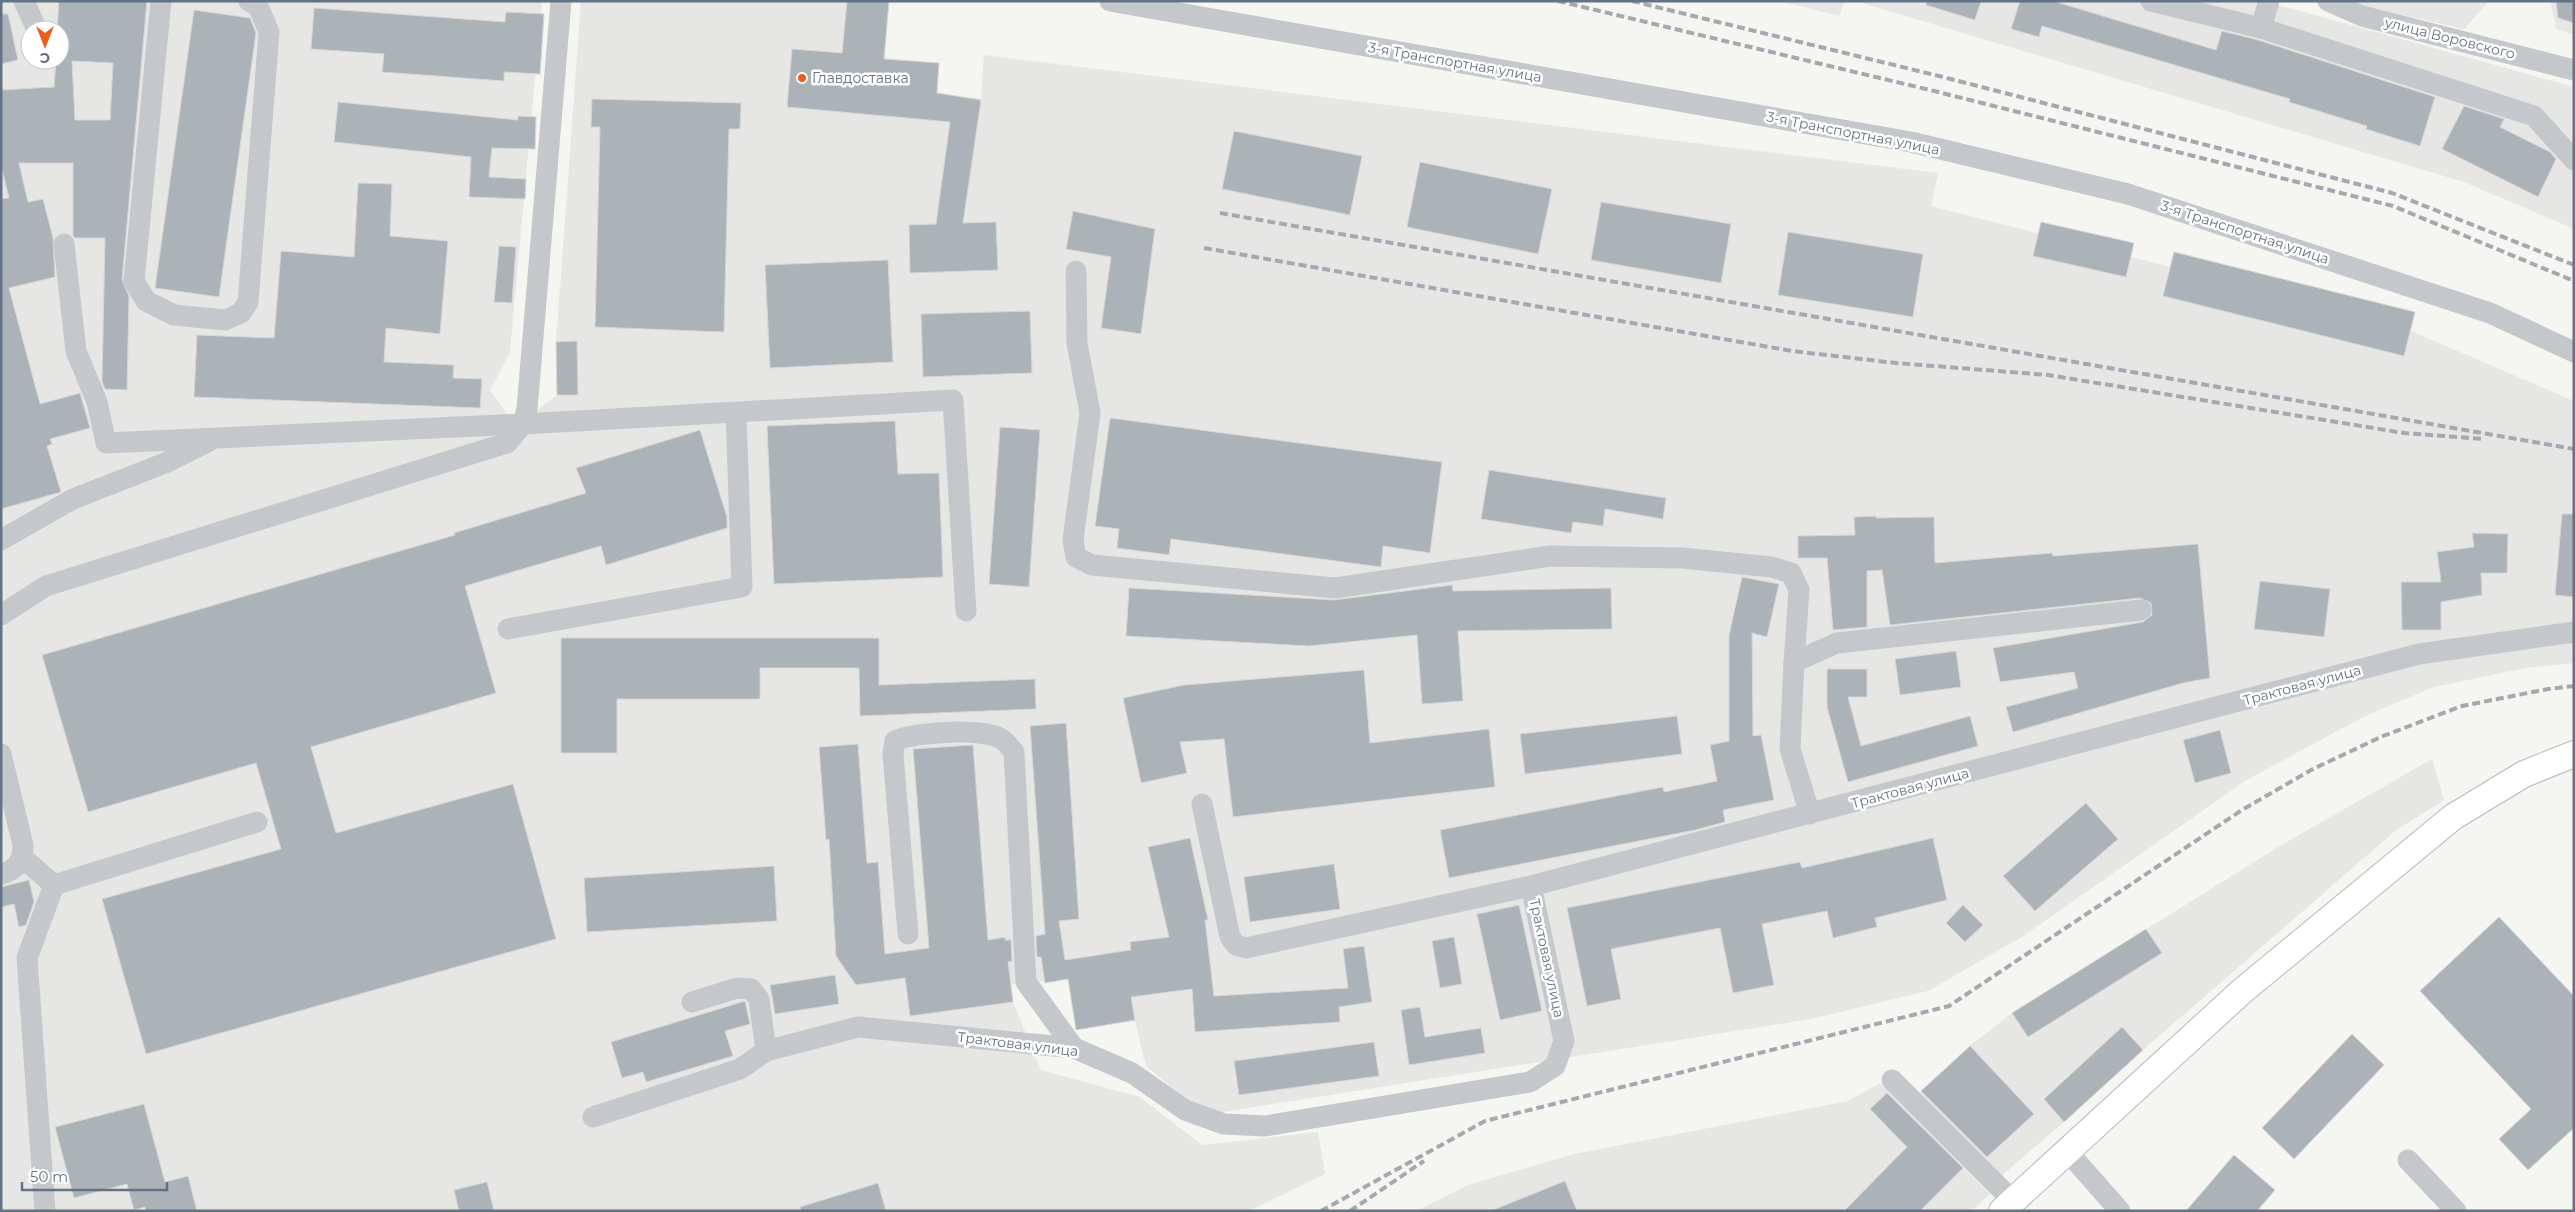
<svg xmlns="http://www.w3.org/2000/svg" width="2575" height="1212" font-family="Montserrat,sans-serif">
	<rect width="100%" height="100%" fill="#f5f6f1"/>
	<g fill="#e6e7e5" fill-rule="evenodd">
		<path d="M1,1H542L510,353L490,390L516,426L557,395L556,342L581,1H889L884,58L939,63L937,94L981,99L984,55L1938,173L1931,206L2395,324L2574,401V663L2526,668L2434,687L2367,715L2245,781L2022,937L1928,991L1811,1019L1204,1115L1146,1066L1135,1021L1076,1030L1068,979L1011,984L1013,1002L1041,1070L1140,1097L1202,1145L1318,1132L1325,1174L1249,1211H146L144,1207L129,1211H1ZM30,30H60V60H30Z"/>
		<polygon points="1780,1 1845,1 1839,16"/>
		<polygon points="1855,1 2264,1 2574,87 2574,229 2464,182"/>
		<polygon points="2341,1 2489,1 2464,29"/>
		<polygon points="2550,1 2574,1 2574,35 2556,29"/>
		<polygon points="2432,759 2444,800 2395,831 2143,1050 2064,1122 1999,1178 1918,1094 1970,1046 2012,1013 2283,844"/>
		<polygon points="1880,1083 1990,1194 1972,1211 1416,1211 1468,1185 1574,1154 1848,1101"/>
	</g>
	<g fill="#abb2b8" stroke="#d6d7d4" fill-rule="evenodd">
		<path d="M59,1H147L122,280L129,296L127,390L105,389L102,381L105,238H75L73,236V163H19L28,202L43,199L53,238L55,277L9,288L40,404L80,393L90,428L50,439L52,444L47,446L61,492L1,509V199L9,198L1,166V90L54,87L56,60H60V30H57ZM72,61L113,63L110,120H75Z"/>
		<polygon points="847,1 889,1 884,59 939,63 937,93 981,100 963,223 996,222 998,270 910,273 909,225 936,224 950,122 787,107 792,49 842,53"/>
		<polygon points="1926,1 1981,1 1975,20 1926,5"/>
		<polygon points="2020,1 2053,1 2216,50 2222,31 2258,40 2435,97 2420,146 2366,129 2367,126 2289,102 2290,99 2042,26 2039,37 2011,29"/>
		<polygon points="2556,1 2574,1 2574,23 2558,18"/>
		<polygon points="314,8 505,22 506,12 544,14 540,74 504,72 504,81 382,72 384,54 311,49"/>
		<polygon points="194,10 250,18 256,33 219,297 155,288"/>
		<polygon points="1,14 8,14 18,60 1,64"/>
		<polygon points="592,99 741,103 740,129 729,129 724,332 595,327 600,127 591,127"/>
		<polygon points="338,102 518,120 518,116 536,117 535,149 492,148 489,177 526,179 525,199 469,197 471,157 334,142"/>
		<polygon points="2464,106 2504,119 2500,127 2550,152 2556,159 2538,197 2442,149"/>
		<polygon points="1234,131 1362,156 1350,215 1222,189"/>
		<polygon points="1420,162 1552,189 1538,254 1407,227"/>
		<polygon points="358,183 392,184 390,236 448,241 440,334 386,328 384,362 454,365 453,378 482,379 480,408 194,397 197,335 274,338 281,251 354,257"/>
		<polygon points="1601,202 1731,224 1721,283 1591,260"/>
		<polygon points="1073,211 1155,229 1141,334 1101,328 1111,257 1066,249"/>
		<polygon points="2041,222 2134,243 2126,277 2033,256"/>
		<polygon points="1788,232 1923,254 1913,317 1778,295"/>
		<polygon points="499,246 516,247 512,303 494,302"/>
		<polygon points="2174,252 2415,312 2404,356 2163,296"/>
		<polygon points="888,260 893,362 770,368 765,265"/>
		<polygon points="1030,311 1032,373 923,377 921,314"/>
		<polygon points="577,341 578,395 557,395 556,342"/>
		<polygon points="1110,418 1442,462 1430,553 1383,546 1381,567 1171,539 1169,555 1117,548 1119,529 1095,526"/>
		<polygon points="895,421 898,474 939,473 943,577 774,584 767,426"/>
		<polygon points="1000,427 1040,430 1029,587 989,584"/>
		<polygon points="700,430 727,517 727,528 606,565 601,546 465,586 496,693 311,747 336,833 513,784 556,939 146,1054 102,899 281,849 256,763 88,812 42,655 455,535 454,533 586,493 576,468"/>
		<polygon points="1489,470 1666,498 1663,519 1605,509 1603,526 1573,522 1571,533 1481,519"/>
		<polygon points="2562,514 2574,514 2574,597 2555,595"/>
		<polygon points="1876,516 1876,518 1934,517 1935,563 2052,553 2053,556 2198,544 2210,678 2183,683 2013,732 2006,707 2078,688 2074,672 2000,682 1993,648 2143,622 2152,615 2151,603 2140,598 1890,625 1882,570 1867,571 1867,627 1833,630 1827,558 1798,558 1798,536 1855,535 1854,517"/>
		<polygon points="2472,533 2508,534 2507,573 2481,573 2482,595 2441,602 2441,630 2402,630 2401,582 2441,582 2437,552 2474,547"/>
		<polygon points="1742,577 1779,584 1767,637 1752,633 1753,736 1761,735 1774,800 1723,810 1725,822 1695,830 1449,878 1440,830 1663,787 1664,792 1717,781 1710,745 1729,741 1729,635"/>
		<polygon points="2260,581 2330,589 2324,637 2254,629"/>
		<polygon points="1452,585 1453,591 1611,588 1612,629 1458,631 1463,701 1422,704 1417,635 1309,646 1126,636 1129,588 1334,600"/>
		<polygon points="561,638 879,638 879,685 1035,679 1036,709 860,716 859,668 760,668 760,699 617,699 617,753 561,753"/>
		<polygon points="1956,651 1961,687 1900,695 1895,659"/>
		<polygon points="1827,669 1867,669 1867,697 1848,697 1861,746 1970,716 1978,746 1848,782 1827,707"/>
		<polygon points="1364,670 1370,743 1489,729 1495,787 1233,817 1224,739 1180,742 1187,773 1141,783 1123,698 1184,685"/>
		<polygon points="1677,716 1682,754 1525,774 1520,734"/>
		<polygon points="1066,723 1079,919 1059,921 1065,960 1131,950 1130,942 1169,937 1148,847 1190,838 1208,920 1205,920 1214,996 1348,988 1343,949 1364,946 1372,1002 1339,1007 1340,1022 1195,1032 1192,989 1131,997 1135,1020 1076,1030 1068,979 1045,983 1041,957 1037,957 1036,936 1045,934 1030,726"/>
		<polygon points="2220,730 2231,773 2195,783 2183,740"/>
		<polygon points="858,744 867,863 878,862 885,954 929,948 913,749 973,745 988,940 1005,937 1005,940 1011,940 1012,961 1008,962 1013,1002 910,1016 905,978 856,985 836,956 829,839 826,840 819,747"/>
		<polygon points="2086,803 2118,839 2035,911 2003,876"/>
		<polygon points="1933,838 1947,900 1875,918 1877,927 1833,938 1827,911 1762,924 1774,985 1733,993 1720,928 1611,949 1621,999 1587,1006 1567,908 1800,862 1802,868"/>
		<polygon points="1334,864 1340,909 1250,922 1244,877"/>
		<polygon points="774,866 777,921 587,932 584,878"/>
		<polygon points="29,880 34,902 26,925 19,927 14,904 1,907 1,887"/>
		<polygon points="1519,905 1542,1011 1500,1020 1477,914"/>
		<polygon points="1963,905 1983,925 1965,942 1946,923"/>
		<polygon points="2499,917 2574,996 2574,1128 2528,1170 2499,1139 2531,1109 2420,991"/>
		<polygon points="2146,929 2162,953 2028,1037 2012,1013"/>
		<polygon points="1454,937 1462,984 1440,988 1432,941"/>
		<polygon points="835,975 839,1004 775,1014 770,985"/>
		<polygon points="745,1001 750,1024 725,1031 733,1056 646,1082 643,1072 622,1078 611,1042"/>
		<polygon points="1420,1007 1425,1037 1481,1028 1485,1053 1409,1065 1401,1010"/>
		<polygon points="2122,1027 2143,1050 2064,1122 2044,1099"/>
		<polygon points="2352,1034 2384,1065 2294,1159 2262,1128"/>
		<polygon points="1374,1042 1379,1076 1239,1095 1234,1061"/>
		<polygon points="1970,1046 2034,1114 1987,1157 1921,1091"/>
		<polygon points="1887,1093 1963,1168 1920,1211 1844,1211 1907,1147 1870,1109"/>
		<polygon points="144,1104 165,1182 188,1176 197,1211 146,1211 145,1207 134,1210 127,1184 74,1198 55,1127"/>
		<polygon points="2234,1155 2275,1190 2257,1211 2186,1211"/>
		<polygon points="1565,1181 1577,1211 1493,1211 1493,1210"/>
		<polygon points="487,1182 494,1211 459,1211 454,1190"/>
		<polygon points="878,1183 886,1211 801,1211 800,1207"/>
	</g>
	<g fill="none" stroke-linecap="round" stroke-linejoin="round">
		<defs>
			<polyline id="major" points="2002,1211 2241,992 2453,817 2524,774 2574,754"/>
		</defs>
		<use href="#major" stroke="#b5b9bd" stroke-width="28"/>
		<g stroke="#c5c8cb" stroke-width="21">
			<polyline points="24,1 37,30"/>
			<polyline points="161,1 134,281 146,301 174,315 225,320 241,313 248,302 269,32 258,6 249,1"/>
			<polyline points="1110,1 1911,142 2128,194 2490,313 2574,352"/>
			<polyline points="2151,1 2261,28"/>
			<polyline points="2269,1 2261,28 2534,116 2574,160"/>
			<polyline points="2328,1 2362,16 2574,70"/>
			<polyline points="64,244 76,351 97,402 106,443 523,424 953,400 966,611"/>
			<polyline points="1076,271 1077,343 1090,413 1073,540 1076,557 1092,565 1335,588 1550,556 1682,558 1772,567 1791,573 1799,590 1794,662"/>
			<polyline points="1,540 73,499 165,463 209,441"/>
			<polyline points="1,615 46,586 507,443 523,424 527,409 561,1"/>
			<polyline points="508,629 742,587 736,413"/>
			<path d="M1,754L23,845C23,860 17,870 1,874"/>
			<polyline points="1202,804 1230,937 1236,945 1246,948 1531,886"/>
			<polyline points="1810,814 1790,749 1794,662 1837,643 2141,610"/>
			<polyline points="23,858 54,885 27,958 45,1211"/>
			<polyline points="54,885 257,822"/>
			<path d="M908,934L893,754L895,741C914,732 986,727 1003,740C1007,743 1011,749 1014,752L1026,982L1074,1048"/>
			<polyline points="692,1002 737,988 751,989 759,999 766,1051"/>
			<polyline points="1892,1080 2013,1201"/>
			<polyline points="593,1117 740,1069 766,1051 858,1027 1074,1048 1132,1073 1185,1110 1224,1124 1265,1126 1530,1082 1555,1066 1564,1041 1531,886 2419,654 2574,632"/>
			<polyline points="2067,1151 2120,1211"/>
			<polyline points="2408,1160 2456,1211"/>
		</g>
		<use href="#major" stroke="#fff" stroke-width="26"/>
		<g stroke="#a4a9b0" stroke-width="4" stroke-dasharray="8 4" stroke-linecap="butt">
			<polyline points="1558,1 1934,91 2393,206 2574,281"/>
			<polyline points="1632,1 1939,76 2392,193 2574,265"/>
			<polyline points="1220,213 2574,449"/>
			<polyline points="1204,248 1792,351 1896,363 2048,375 2404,433 2483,439"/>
			<polyline points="1321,1211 1485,1121 1949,1006 2242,810 2311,770 2383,736 2462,706 2548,689 2574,686"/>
			<polyline points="1350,1211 1424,1161"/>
		</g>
	</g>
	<circle fill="#ec5f1a" stroke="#fff" stroke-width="2" cx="802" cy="78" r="5"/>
	<g text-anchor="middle" stroke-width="5" stroke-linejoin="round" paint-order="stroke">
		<g font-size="14" fill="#637284" stroke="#fff">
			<text transform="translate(2450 38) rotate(14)" y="5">улица Воровского</text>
			<text transform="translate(1455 62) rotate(10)" y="5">3-я Транспортная улица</text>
			<text transform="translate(1853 133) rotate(11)" y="5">3-я Транспортная улица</text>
			<text transform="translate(2245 232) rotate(18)" y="5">3-я Транспортная улица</text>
			<text transform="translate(2302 685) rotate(-15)" y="5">Трактовая улица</text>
			<text transform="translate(1910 788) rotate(-15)" y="5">Трактовая улица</text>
			<text transform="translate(1547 958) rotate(78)" y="5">Трактовая улица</text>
			<text transform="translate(1018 1044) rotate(7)" y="5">Трактовая улица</text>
		</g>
		<g font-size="14" fill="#637284" stroke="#fff" text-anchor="start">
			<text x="812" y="83">Главдоставка</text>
		</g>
	</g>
	<rect width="2575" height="1212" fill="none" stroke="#637284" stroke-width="5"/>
	<g transform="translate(45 45) rotate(180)"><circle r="24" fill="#ffffff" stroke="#c1c7ce"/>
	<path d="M0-4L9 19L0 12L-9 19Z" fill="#ec5f1a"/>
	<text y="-8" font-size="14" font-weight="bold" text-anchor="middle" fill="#637284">С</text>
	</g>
	<path d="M22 1182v8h145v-8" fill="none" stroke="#637284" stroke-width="2.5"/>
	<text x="30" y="1182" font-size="15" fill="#637284" stroke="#ffffff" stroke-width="4" paint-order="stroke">50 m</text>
</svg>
